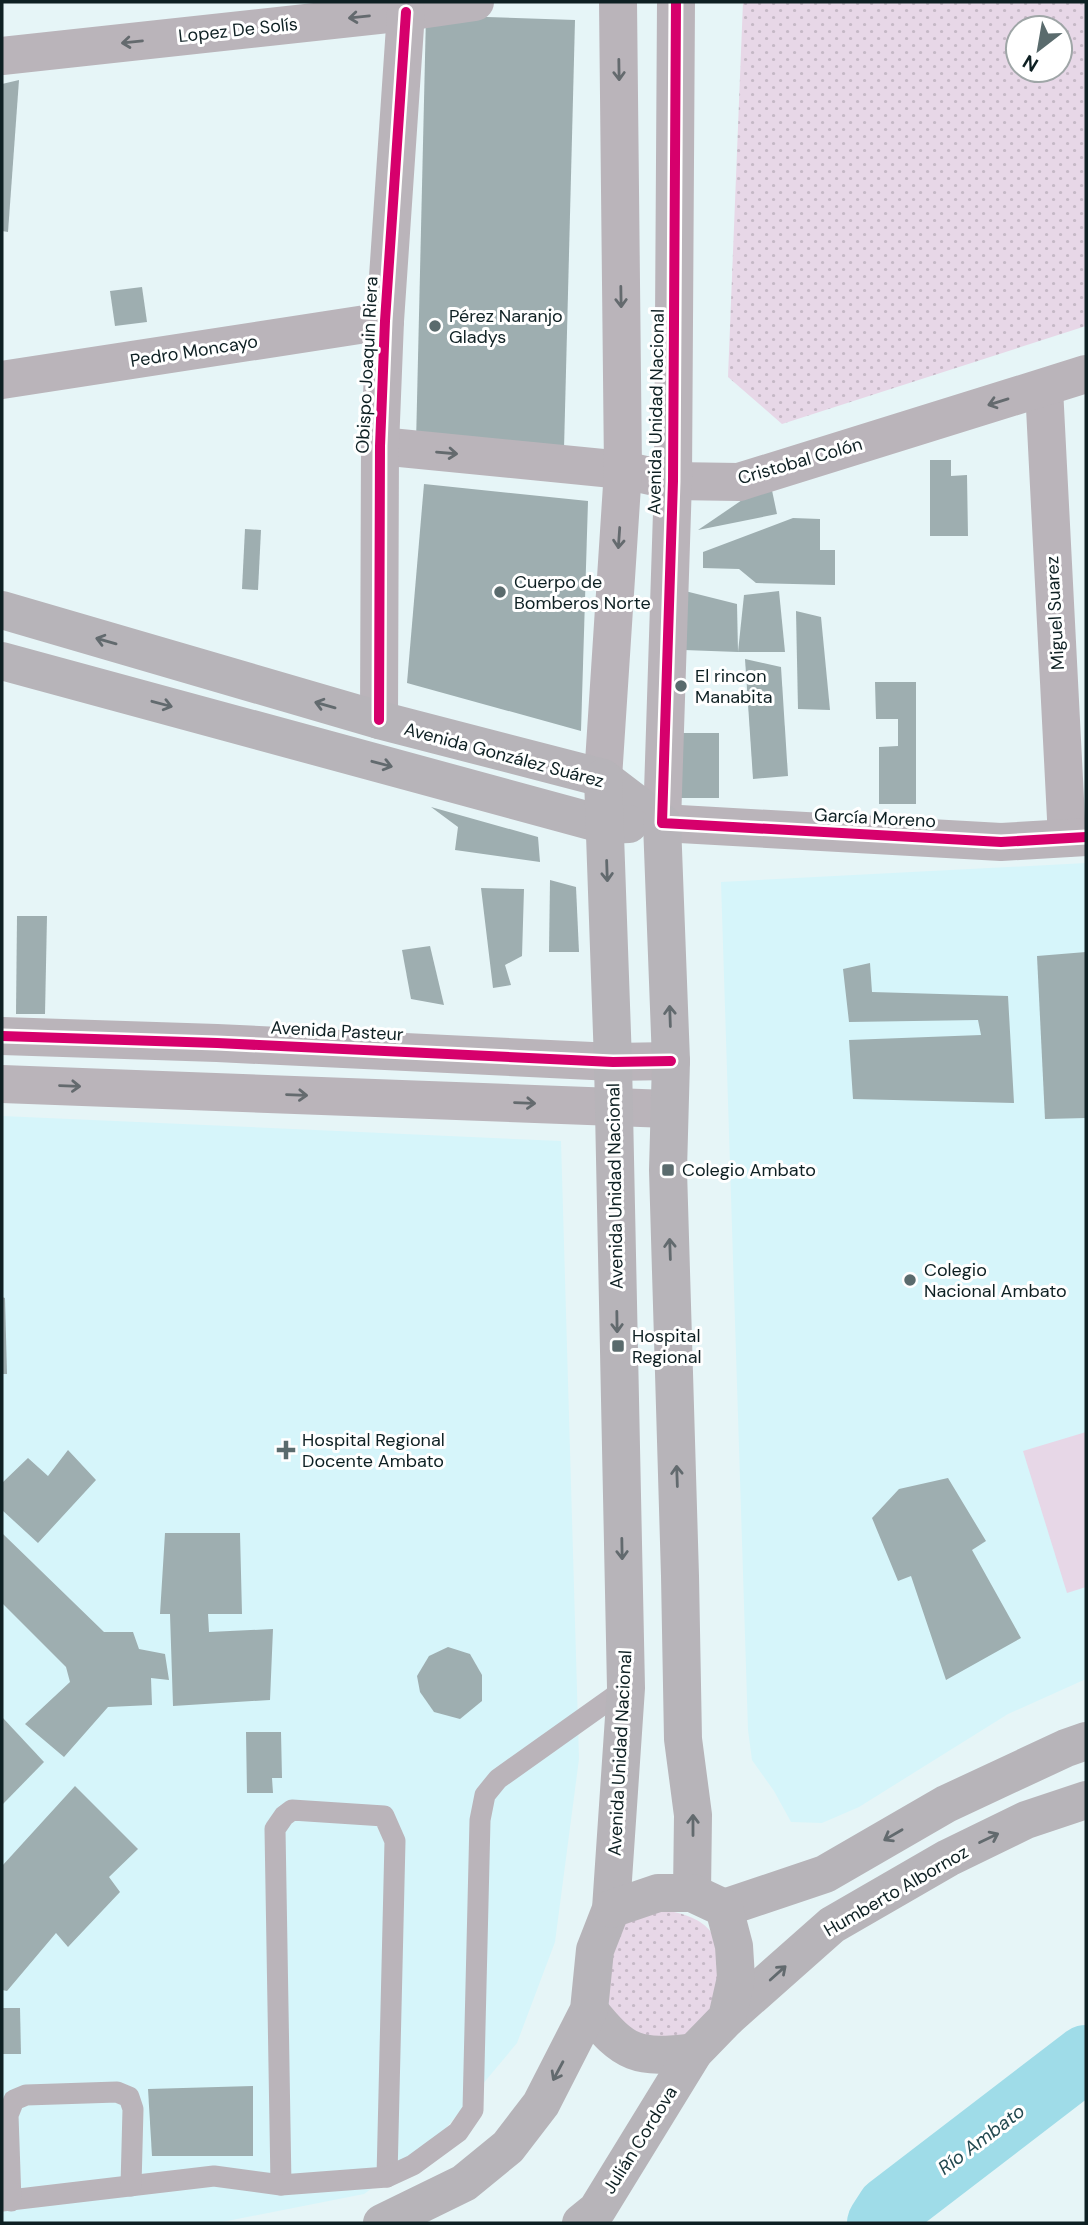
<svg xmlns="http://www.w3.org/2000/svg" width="1088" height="2225" font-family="'DM Sans',sans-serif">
	<defs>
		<pattern id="park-dots" width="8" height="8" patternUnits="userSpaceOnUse" patternTransform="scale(1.75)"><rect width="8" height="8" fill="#e7d7e7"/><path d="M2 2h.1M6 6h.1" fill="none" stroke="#c5b8c6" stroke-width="1.8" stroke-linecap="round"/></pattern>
	</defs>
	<rect width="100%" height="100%" fill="#e6f5f7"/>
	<g fill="#d6f5fa">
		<polygon points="1086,863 1086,1679 1008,1714 859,1807 822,1823 791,1822 774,1791 752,1760 748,1730 721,882"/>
		<polygon points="2,1116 561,1141 579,1759 555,1942 517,2043 431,2146 364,2194 217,2223 2,2223"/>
	</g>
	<g fill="url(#park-dots)" fill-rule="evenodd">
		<path d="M743,2H1086V326L782,424L728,377ZM1018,28H1060V70H1018Z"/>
		<path d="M665,1910C716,1920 718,1937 728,1983L692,2035L648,2040L611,2016L600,1955L625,1921Z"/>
	</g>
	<polygon fill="#e7d7e7" points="1086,1432 1086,1587 1067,1593 1023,1451"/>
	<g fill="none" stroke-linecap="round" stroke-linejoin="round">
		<polyline stroke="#9fdce8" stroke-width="66" points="880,2223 889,2209 1086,2058"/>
	</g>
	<g fill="#9eaeb0">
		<polygon points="426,15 575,20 564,449 416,444"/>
		<polygon points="19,80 8,232 2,231 2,84"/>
		<polygon points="142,287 147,322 115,326 110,291"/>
		<polygon points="930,460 951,460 951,476 967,475 968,536 930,536"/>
		<polygon points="770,481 777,514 698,530"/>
		<polygon points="424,484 588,501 581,731 407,683"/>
		<polygon points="793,518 820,519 820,550 835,550 835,585 756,583 739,569 703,568 703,552"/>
		<polygon points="245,529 261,530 258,590 242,589"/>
		<polygon points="681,590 737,604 738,652 684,650"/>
		<polygon points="779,591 785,652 738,652 744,595"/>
		<polygon points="796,611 821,617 830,710 798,709"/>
		<polygon points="745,659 781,667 788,776 753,779"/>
		<polygon points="875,682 916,682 916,804 879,804 879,747 898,746 898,719 876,719"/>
		<rect x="681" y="733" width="38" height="65"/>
		<polygon points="431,807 538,837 540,862 455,850 458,827"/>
		<polygon points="550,880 576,887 579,952 549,952"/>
		<polygon points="481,888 524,889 522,956 505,965 511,985 493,988"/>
		<polygon points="17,916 47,916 45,1014 16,1014"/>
		<polygon points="430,946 444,1005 411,999 402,950"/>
		<polygon points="1086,952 1086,1118 1045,1119 1037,956"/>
		<polygon points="870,963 872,992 1008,996 1014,1103 853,1099 849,1040 981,1035 978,1020 849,1022 843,969"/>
		<polygon points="2,1297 5,1298 7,1374 2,1374"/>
		<polygon points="68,1450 96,1480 38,1543 2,1510 2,1483 28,1458 48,1476"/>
		<polygon points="948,1478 986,1541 972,1550 1021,1638 946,1680 911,1576 898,1581 872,1518 899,1489"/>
		<polygon points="2,1533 104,1632 133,1632 139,1649 165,1654 169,1680 151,1678 152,1705 108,1707 64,1757 25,1724 70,1682 66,1667 2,1603"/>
		<polygon points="165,1533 240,1533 242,1614 208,1614 209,1632 273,1629 270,1700 173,1706 170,1614 160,1614"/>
		<polygon points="448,1647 470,1654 482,1675 482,1701 460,1719 434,1712 420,1692 417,1676 429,1656"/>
		<polygon points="2,1717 44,1762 2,1805"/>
		<polygon points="246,1732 281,1732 282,1778 272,1778 273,1793 247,1793"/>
		<polygon points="75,1786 138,1849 109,1877 120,1892 68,1947 56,1933 7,1991 2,1990 2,1866"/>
		<polygon points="2,2008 20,2008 21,2054 2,2054"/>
		<polygon points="253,2086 253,2156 152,2156 148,2089"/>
	</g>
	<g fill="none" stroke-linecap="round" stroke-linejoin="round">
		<g stroke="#bab4ba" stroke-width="21">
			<polyline points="281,2185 275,1829 284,1816 292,1810 384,1816 395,1841 387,2177"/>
			<polyline points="2,2201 214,2176 281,2185 387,2177 413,2165 458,2132 473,2110 480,1820 485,1795 498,1779 626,1688"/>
			<polyline points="11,2201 8,2115 14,2100 26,2095 117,2092 129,2097 133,2109 131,2186"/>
		</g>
		<g stroke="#bab4ba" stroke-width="38">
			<polyline points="2,56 406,12 475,2"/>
			<polyline points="2,380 385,321"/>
			<polyline points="1044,388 1067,838"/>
			<polyline points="380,446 623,470 673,481 739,482 1086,374"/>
			<polyline points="379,720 380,446 385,321 406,12"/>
			<polyline points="662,823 1001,842 1086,837"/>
		</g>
		<g stroke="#bab4ba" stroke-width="38">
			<polyline points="603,778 623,470 618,2"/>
			<polyline points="662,823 673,481 676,2"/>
			<polyline points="2,1036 217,1043 613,1062 671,1061"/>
			<polyline points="2,1084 668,1109"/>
		</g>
		<g stroke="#b7b4b9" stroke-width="38">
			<polyline points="2,610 379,720 603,778 662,823"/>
			<polyline points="2,661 605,825 629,824"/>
			<polyline points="662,823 671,1061 668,1170 680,1576 683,1739 693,1815 692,1893"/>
			<polyline points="724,1908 825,1874 946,1804 1066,1748 1086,1741"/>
			<path d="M589,2010C625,2055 637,2059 694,2052"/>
			<polyline points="727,2018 832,1925 948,1858 1026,1820 1086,1800"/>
			<polyline points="382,2223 464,2183 508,2147 541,2104 589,2010 595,1950 611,1909 626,1688 613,1062 603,778"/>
			<polyline points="581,2223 597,2210 694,2052 727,2018 736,1978 734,1946 724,1908 692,1893 658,1893 611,1909"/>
		</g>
		<defs>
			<g id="cycleway">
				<polyline points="676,2 673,481 662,823 1001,842 1086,837"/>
				<polyline points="379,720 380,446 385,321 406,12"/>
				<polyline points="2,1036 217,1043 613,1062 671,1061"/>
			</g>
		</defs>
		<use href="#cycleway" stroke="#fff" stroke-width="15"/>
		<use href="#cycleway" stroke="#d6006c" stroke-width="10"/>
	</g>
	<defs><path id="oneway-shaft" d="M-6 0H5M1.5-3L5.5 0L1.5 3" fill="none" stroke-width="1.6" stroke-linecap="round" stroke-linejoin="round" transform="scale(1.75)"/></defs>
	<g stroke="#646a6e">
		<use href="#oneway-shaft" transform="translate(359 17) rotate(174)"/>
		<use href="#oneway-shaft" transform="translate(132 42) rotate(174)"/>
		<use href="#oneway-shaft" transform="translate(619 70) rotate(89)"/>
		<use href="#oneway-shaft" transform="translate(621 297) rotate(89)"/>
		<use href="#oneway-shaft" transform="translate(998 402) rotate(163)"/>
		<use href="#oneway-shaft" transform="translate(447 453) rotate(5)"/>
		<use href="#oneway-shaft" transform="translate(619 538) rotate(94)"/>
		<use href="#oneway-shaft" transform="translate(70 1086) rotate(2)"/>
		<use href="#oneway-shaft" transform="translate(297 1095) rotate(2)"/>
		<use href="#oneway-shaft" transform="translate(525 1103) rotate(2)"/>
	</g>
	<g stroke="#626a6e">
		<use href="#oneway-shaft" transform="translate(106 641) rotate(-164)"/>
		<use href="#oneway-shaft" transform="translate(162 704) rotate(15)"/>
		<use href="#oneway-shaft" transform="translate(325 705) rotate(-164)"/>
		<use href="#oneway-shaft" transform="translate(382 764) rotate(15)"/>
		<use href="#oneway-shaft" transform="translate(607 871) rotate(88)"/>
		<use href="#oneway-shaft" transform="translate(670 1016) rotate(-92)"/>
		<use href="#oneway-shaft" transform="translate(670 1249) rotate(-92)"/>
		<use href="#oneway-shaft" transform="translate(617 1322) rotate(89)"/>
		<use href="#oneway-shaft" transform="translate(677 1476) rotate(-92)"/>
		<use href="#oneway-shaft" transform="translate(622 1549) rotate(89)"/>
		<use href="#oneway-shaft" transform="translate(693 1825) rotate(-90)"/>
		<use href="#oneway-shaft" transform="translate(893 1835) rotate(150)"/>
		<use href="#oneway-shaft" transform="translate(989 1838) rotate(-26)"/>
		<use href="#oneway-shaft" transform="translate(778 1973) rotate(-42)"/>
		<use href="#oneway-shaft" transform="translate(558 2071) rotate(118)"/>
	</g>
	<g fill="#5a6b6d" stroke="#fff" stroke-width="2.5">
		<circle cx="435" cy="326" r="7"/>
		<circle cx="500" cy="592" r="7"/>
		<circle cx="681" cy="686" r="7"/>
		<rect x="661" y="1163" width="14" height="14" rx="3.5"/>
		<circle cx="910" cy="1280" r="7"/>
		<rect x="611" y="1339" width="14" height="14" rx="3.5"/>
		<path d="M282.5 1439.5h7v7h7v7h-7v7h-7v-7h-7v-7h7z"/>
	</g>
	<g text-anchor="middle" stroke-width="6" stroke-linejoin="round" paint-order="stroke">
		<g font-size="18" fill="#0e2023" stroke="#fff">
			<text transform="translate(238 30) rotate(-6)" y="6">Lopez De Solís</text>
			<text transform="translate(194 351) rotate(-9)" y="6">Pedro Moncayo</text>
			<text transform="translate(367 365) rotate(-87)" y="6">Obispo Joaquin Riera</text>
			<text transform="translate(656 412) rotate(-89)" y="6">Avenida Unidad Nacional</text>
			<text transform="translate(800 461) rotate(-16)" y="6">Cristobal Colón</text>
			<text transform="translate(1055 613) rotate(-93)" y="6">Miguel Suarez</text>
			<text transform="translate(504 755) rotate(15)" y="6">Avenida González Suárez</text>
			<text transform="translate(875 818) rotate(3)" y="6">García Moreno</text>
			<text transform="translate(337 1031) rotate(3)" y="6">Avenida Pasteur</text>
			<text transform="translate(615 1186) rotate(-91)" y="6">Avenida Unidad Nacional</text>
			<text transform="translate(620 1753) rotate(-87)" y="6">Avenida Unidad Nacional</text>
			<text transform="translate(896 1891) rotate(-30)" y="6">Humberto Albornoz</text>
			<text transform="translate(640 2140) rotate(-58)" y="6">Julián Cordova</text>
		</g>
		<g font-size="18" fill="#0e2023" stroke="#fff" text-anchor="start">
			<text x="449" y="322">Pérez Naranjo<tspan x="449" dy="21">Gladys</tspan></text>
			<text x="514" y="588">Cuerpo de<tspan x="514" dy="21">Bomberos Norte</tspan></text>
			<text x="695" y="682">El rincon<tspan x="695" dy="21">Manabita</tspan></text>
			<text x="682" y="1176">Colegio Ambato</text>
			<text x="924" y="1276">Colegio<tspan x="924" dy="21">Nacional Ambato</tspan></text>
			<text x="632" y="1342">Hospital<tspan x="632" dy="21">Regional</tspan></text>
			<text x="302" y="1446">Hospital Regional<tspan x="302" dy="21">Docente Ambato</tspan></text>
		</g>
		<g font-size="19" font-style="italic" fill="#224950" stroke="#fff">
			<text transform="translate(981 2139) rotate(-37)" y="7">Río Ambato</text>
		</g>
	</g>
	<rect width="1088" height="2225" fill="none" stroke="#0e2023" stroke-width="7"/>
	<g transform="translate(1039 49) rotate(211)"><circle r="33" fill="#ffffff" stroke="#9fa6a7" stroke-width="2"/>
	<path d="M0-5L12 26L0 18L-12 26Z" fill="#5a6b6d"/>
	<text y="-10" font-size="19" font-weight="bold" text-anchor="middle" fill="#0e2023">N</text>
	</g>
</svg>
